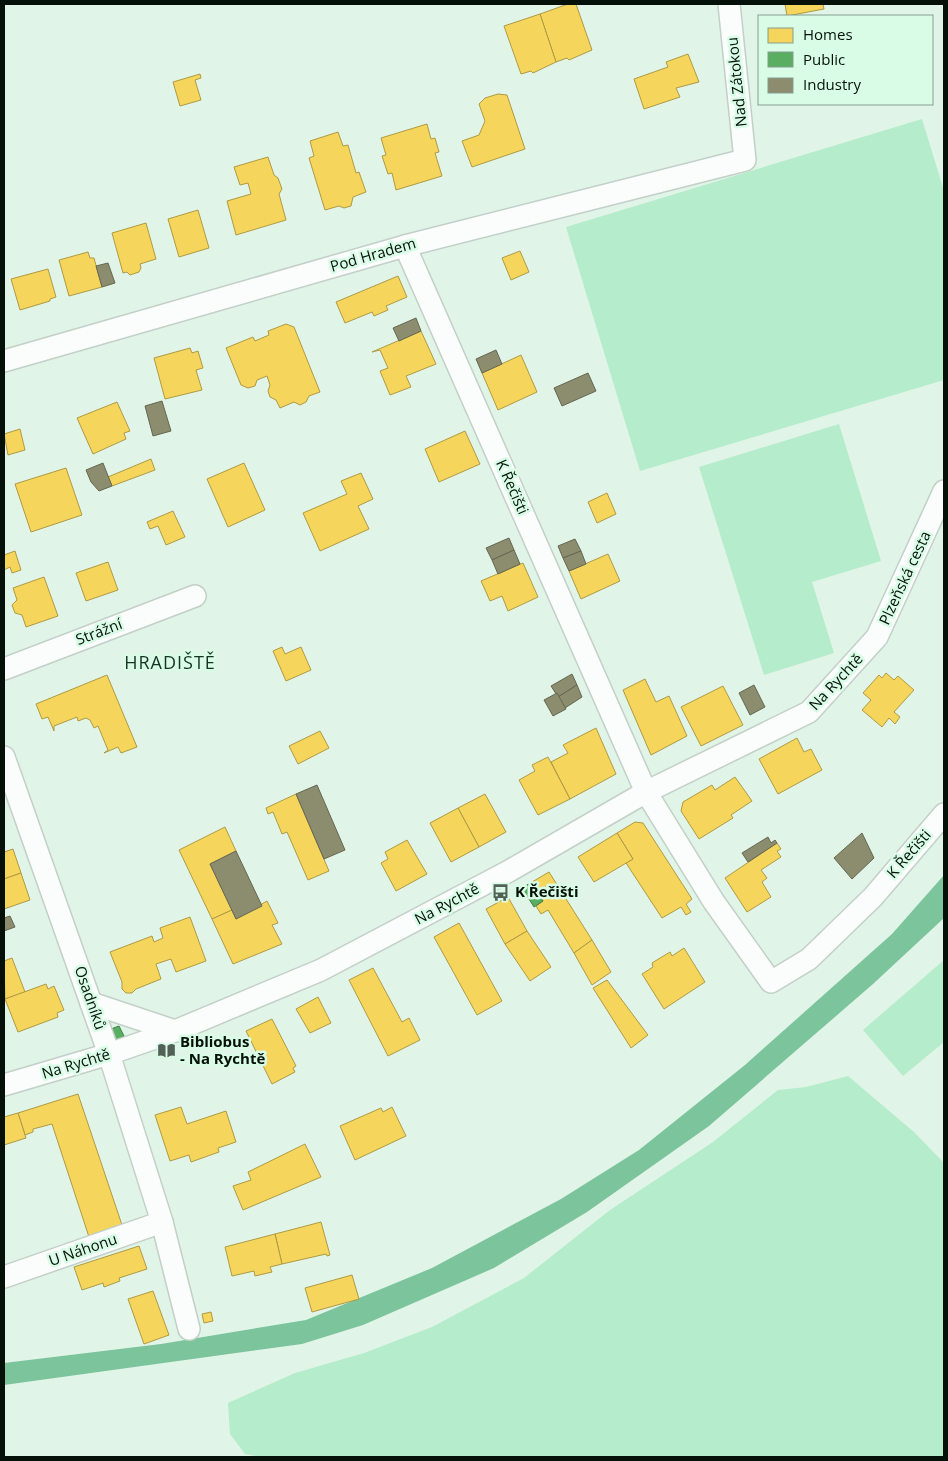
<svg xmlns="http://www.w3.org/2000/svg" width="948" height="1461" font-family="'Open Sans',sans-serif">
	<rect width="100%" height="100%" fill="#e1f4e8"/>
	<g fill="#b5eccb">
		<polygon points="922,119 944,191 944,380 640,471 566,227"/>
		<polygon points="839,424 881,561 812,582 834,653 764,675 699,467"/>
		<polygon points="944,960 944,1042 903,1076 863,1030"/>
		<polygon points="848,1076 914,1132 944,1163 944,1457 261,1457 245,1454 230,1434 228,1403 295,1373 364,1353 432,1327 524,1278 610,1210 713,1142 778,1090 806,1087"/>
	</g>
	<polygon fill="#7cc49c" points="944,875 944,918 873,984 709,1126 587,1212 494,1268 363,1325 302,1344 4,1385 4,1363 161,1344 306,1320 432,1268 561,1199 639,1150 745,1065 892,934"/>
	<g fill="#f6d55c" stroke="#ae9a43">
		<polygon points="568,4 576,4 592,50 569,60 567,58 556,62 540,14"/>
		<polygon points="785,4 823,4 824,9 787,16"/>
		<polygon points="540,14 556,62 533,73 531,71 521,74 504,26"/>
		<polygon points="688,54 699,82 676,88 680,97 644,109 634,79 668,67 666,62"/>
		<polygon points="200,74 201,78 195,80 201,100 180,106 173,82"/>
		<polygon points="498,94 507,95 525,149 472,167 462,141 479,135 485,121 479,104 485,98"/>
		<polygon points="427,124 431,139 435,138 439,152 435,153 442,176 396,190 392,173 388,174 382,156 386,155 381,138"/>
		<polygon points="338,132 343,146 348,145 356,173 359,172 366,192 353,197 351,206 344,208 339,206 325,210 309,158 314,156 310,141"/>
		<polygon points="268,157 274,175 278,178 282,189 279,194 286,220 236,235 227,201 251,194 248,183 240,185 234,167"/>
		<polygon points="198,210 209,248 179,257 168,219"/>
		<polygon points="146,223 156,259 140,264 141,268 139,272 130,275 127,272 123,273 112,233"/>
		<polygon points="520,251 529,272 511,280 502,258"/>
		<polygon points="88,252 90,258 94,258 102,287 69,296 59,260"/>
		<polygon points="48,269 56,297 50,299 50,301 20,310 11,279"/>
		<polygon points="398,276 407,297 386,306 388,310 374,316 372,312 345,323 336,302"/>
		<polygon points="286,324 294,327 320,392 309,396 306,402 300,405 294,402 280,408 276,400 270,397 268,391 270,385 267,376 257,380 255,386 248,388 241,385 226,348 253,337 255,341 269,335 268,331"/>
		<polygon points="421,331 436,364 406,376 411,387 390,395 380,371 388,368 380,350 372,352"/>
		<polygon points="190,348 192,353 198,351 203,368 196,370 202,390 165,399 154,358"/>
		<polygon points="521,355 537,392 498,410 482,373"/>
		<polygon points="117,402 130,431 124,433 126,439 93,454 77,418"/>
		<polygon points="20,429 25,450 8,455 4,434"/>
		<polygon points="465,431 480,464 439,482 425,449"/>
		<polygon points="151,459 155,470 112,486 108,477"/>
		<polygon points="244,463 265,510 228,527 207,479"/>
		<polygon points="66,468 82,515 31,532 15,484"/>
		<polygon points="361,473 373,499 358,506 369,529 320,551 303,513 347,494 341,481"/>
		<polygon points="607,493 616,514 597,523 588,502"/>
		<polygon points="173,511 185,537 166,545 158,526 150,529 147,522"/>
		<polygon points="15,551 21,570 12,573 10,567 4,570 4,555"/>
		<polygon points="608,554 620,581 581,599 569,571"/>
		<polygon points="108,562 118,590 86,601 76,573"/>
		<polygon points="523,563 538,597 508,611 502,596 490,601 481,581"/>
		<polygon points="44,577 58,616 26,627 22,615 15,613 12,605 17,600 13,588"/>
		<polygon points="282,647 285,654 301,647 311,670 286,681 273,651"/>
		<polygon points="886,673 894,680 898,676 914,690 894,712 900,717 895,724 889,718 882,727 862,710 871,700 863,693 879,675 882,678"/>
		<polygon points="107,675 137,747 121,753 118,747 104,753 108,750 98,726 94,728 90,720 86,718 78,721 77,717 54,726 54,731 48,717 42,719 36,704"/>
		<polygon points="645,679 656,702 669,696 687,736 651,755 623,690"/>
		<polygon points="723,686 743,725 701,746 681,707"/>
		<polygon points="596,728 616,774 570,799 551,762 568,753 563,745"/>
		<polygon points="320,731 329,748 298,764 289,746"/>
		<polygon points="797,738 804,752 811,749 822,770 778,794 759,759"/>
		<polygon points="548,757 570,799 538,815 519,780 535,771 532,765"/>
		<polygon points="735,777 752,801 731,815 733,818 699,839 681,811 683,802 712,785 715,790"/>
		<polygon points="296,794 329,871 308,880 287,832 282,834 273,812 268,814 266,808"/>
		<polygon points="485,794 506,832 479,847 458,808"/>
		<polygon points="458,808 479,847 451,862 430,823"/>
		<polygon points="635,822 643,823 692,899 686,904 691,912 686,915 681,907 662,918 626,863 633,859 617,833"/>
		<polygon points="225,827 236,851 210,864 232,910 212,919 179,850"/>
		<polygon points="617,833 633,859 594,882 578,857"/>
		<polygon points="407,840 427,874 396,891 381,863 388,859 385,852"/>
		<polygon points="777,843 781,849 777,851 781,857 761,870 767,878 762,882 771,897 747,912 725,878"/>
		<polygon points="13,849 21,873 4,879 4,852"/>
		<polygon points="549,872 592,940 574,953 548,910 541,914 536,906 543,901 532,882"/>
		<polygon points="21,873 30,900 4,909 4,879"/>
		<polygon points="508,897 527,931 505,944 486,909"/>
		<polygon points="267,901 278,923 272,925 282,944 233,964 212,919 232,910 236,919"/>
		<polygon points="190,917 206,961 176,972 171,959 156,964 161,979 136,989 132,993 126,993 122,989 122,982 110,952 152,936 154,942 163,938 160,928"/>
		<polygon points="459,923 502,1001 477,1015 434,937"/>
		<polygon points="527,931 551,967 530,981 505,944"/>
		<polygon points="592,940 611,972 592,985 574,953"/>
		<polygon points="684,948 705,982 664,1009 642,974 653,967 652,963 670,952 672,956"/>
		<polygon points="12,958 25,992 5,999 4,961"/>
		<polygon points="373,968 402,1022 409,1018 420,1040 388,1056 349,980"/>
		<polygon points="607,980 648,1035 631,1048 593,988"/>
		<polygon points="46,984 48,989 54,986 64,1010 57,1013 58,1017 18,1032 5,999"/>
		<polygon points="318,997 331,1023 310,1033 296,1009"/>
		<polygon points="272,1019 296,1066 293,1068 295,1072 272,1084 246,1031"/>
		<polygon points="78,1094 122,1225 89,1237 52,1124 33,1129 33,1132 25,1135 18,1113"/>
		<polygon points="181,1107 187,1124 226,1111 236,1142 218,1148 219,1152 191,1162 189,1155 170,1161 155,1115"/>
		<polygon points="392,1107 406,1136 355,1160 340,1126 381,1108 383,1112"/>
		<polygon points="18,1113 26,1138 4,1145 4,1117"/>
		<polygon points="305,1144 321,1177 243,1210 233,1186 251,1180 248,1172"/>
		<polygon points="321,1222 330,1255 327,1256 326,1254 282,1264 275,1234"/>
		<polygon points="275,1234 282,1264 270,1267 272,1272 255,1276 254,1271 232,1276 225,1247"/>
		<polygon points="139,1246 147,1269 119,1278 120,1281 104,1287 103,1283 82,1290 74,1267"/>
		<polygon points="352,1275 359,1299 312,1312 305,1288"/>
		<polygon points="153,1291 169,1335 144,1344 128,1299"/>
		<polygon points="211,1312 213,1321 204,1323 202,1314"/>
	</g>
	<g fill="#5aae61" stroke="#407f47">
		<polygon points="532,882 543,901 534,907 522,888"/>
		<polygon points="119,1026 124,1036 115,1041 111,1029"/>
	</g>
	<g fill="#8c8c6e" stroke="#646750">
		<polygon points="108,263 115,283 102,287 96,266"/>
		<polygon points="416,318 421,331 399,341 393,328"/>
		<polygon points="496,350 502,364 482,373 476,359"/>
		<polygon points="588,373 596,391 562,406 554,388"/>
		<polygon points="162,401 171,431 153,436 145,406"/>
		<polygon points="103,463 112,486 99,491 91,482 86,470"/>
		<polygon points="509,538 514,550 492,560 486,548"/>
		<polygon points="575,539 581,551 563,558 558,546"/>
		<polygon points="514,550 520,564 498,574 492,560"/>
		<polygon points="581,551 586,564 569,571 563,558"/>
		<polygon points="572,674 577,685 558,697 551,686"/>
		<polygon points="577,685 582,697 565,708 558,697"/>
		<polygon points="754,685 765,707 750,715 739,693"/>
		<polygon points="557,693 566,709 553,716 544,700"/>
		<polygon points="317,785 345,850 324,859 296,794"/>
		<polygon points="862,833 874,858 852,879 834,858"/>
		<polygon points="768,837 771,843 775,840 777,843 748,862 742,853"/>
		<polygon points="236,851 262,906 236,919 210,864"/>
		<polygon points="10,916 15,927 4,931 4,918"/>
	</g>
	<g fill="none" stroke-linecap="round" stroke-linejoin="round">
		<defs>
			<g id="minor">
				<polyline points="405,246 646,792 714,902 771,982 809,959 873,897 944,814"/>
				<polyline points="4,361 405,246 745,160 729,4"/>
				<polyline points="4,669 195,596"/>
				<polyline points="4,757 109,1054 162,1222 189,1329"/>
				<polyline points="91,1003 175,1031"/>
				<polyline points="4,1085 109,1054 175,1031 321,970 509,871 646,792 809,712 877,637 944,491"/>
				<polyline points="4,1277 162,1222"/>
			</g>
		</defs>
		<use href="#minor" stroke="#c2d0c7" stroke-width="24"/>
		<use href="#minor" stroke="#fafdfc" stroke-width="21"/>
	</g>
	<defs>
		<symbol id="bus-bare" viewBox="-9 -9 18 18"><path d="M-5-6H5V4H4V6H2V4H-2V6H-4V4H-5ZM-3.5-4V0h7V-4ZM-3.5 1.2v1.5H-2V1.2ZM2 1.2v1.5H3.5V1.2Z" fill="#526057" stroke="#d9fce6" stroke-width="2.5" paint-order="stroke"/></symbol>
		<symbol id="library-bare" viewBox="-9 -9 18 18"><path d="M-6-4Q-3-5.5-.7-3.5V5Q-3 3-6 4ZM6-4Q3-5.5 .7-3.5V5Q3 3 6 4Z" fill="#526057" stroke="#d9fce6" stroke-width="2.5" paint-order="stroke"/></symbol>
	</defs>
	<g fill-rule="evenodd">
		<use href="#bus-bare" x="488" y="880" width="25" height="25"/>
		<use href="#library-bare" x="154" y="1038" width="25" height="25"/>
	</g>
	<g text-anchor="middle" stroke-width="5" stroke-linejoin="round" paint-order="stroke">
		<g font-size="15" fill="#051009" stroke="#d9fce6">
			<text transform="translate(737 82) rotate(-96)" y="5">Nad Zátokou</text>
			<text transform="translate(373 255) rotate(-16)" y="5">Pod Hradem</text>
			<text transform="translate(512 487) rotate(66)" y="5">K Řečišti</text>
			<text transform="translate(905 578) rotate(-65)" y="5">Plzeňská cesta</text>
			<text transform="translate(99 632) rotate(-21)" y="5">Strážní</text>
			<text transform="translate(836 682) rotate(-47)" y="5">Na Rychtě</text>
			<text transform="translate(909 854) rotate(-49)" y="5">K Řečišti</text>
			<text transform="translate(447 904) rotate(-28)" y="5">Na Rychtě</text>
			<text transform="translate(90 998) rotate(71)" y="5">Osadníků</text>
			<text transform="translate(76 1064) rotate(-17)" y="5">Na Rychtě</text>
			<text transform="translate(83 1250) rotate(-19)" y="5">U Náhonu</text>
		</g>
		<g font-size="15" font-weight="bold" fill="#051009" stroke="#d9fce6" text-anchor="start">
			<text x="515" y="897">K Řečišti</text>
			<text x="180" y="1047">Bibliobus<tspan x="180" dy="17">- Na Rychtě</tspan></text>
		</g>
		<g font-size="18" letter-spacing="1" fill="#163323" stroke="#d9fce6">
			<text x="170" y="669">HRADIŠTĚ</text>
		</g>
	</g>
	<rect width="948" height="1461" fill="none" stroke="#051009" stroke-width="10"/>
	<rect x="758" y="15" width="175" height="90" fill="#d9fce6" stroke="#849e8e"/>
	<rect x="768" y="28" width="25" height="15" fill="#f6d55c" stroke="#849e8e"/>
	<text x="803" y="40" font-size="15" fill="#051009">Homes</text>
	<rect x="768" y="52" width="25" height="15" fill="#5aae61" stroke="#849e8e"/>
	<text x="803" y="65" font-size="15" fill="#051009">Public</text>
	<rect x="768" y="78" width="25" height="15" fill="#8c8c6e" stroke="#849e8e"/>
	<text x="803" y="90" font-size="15" fill="#051009">Industry</text>
</svg>
